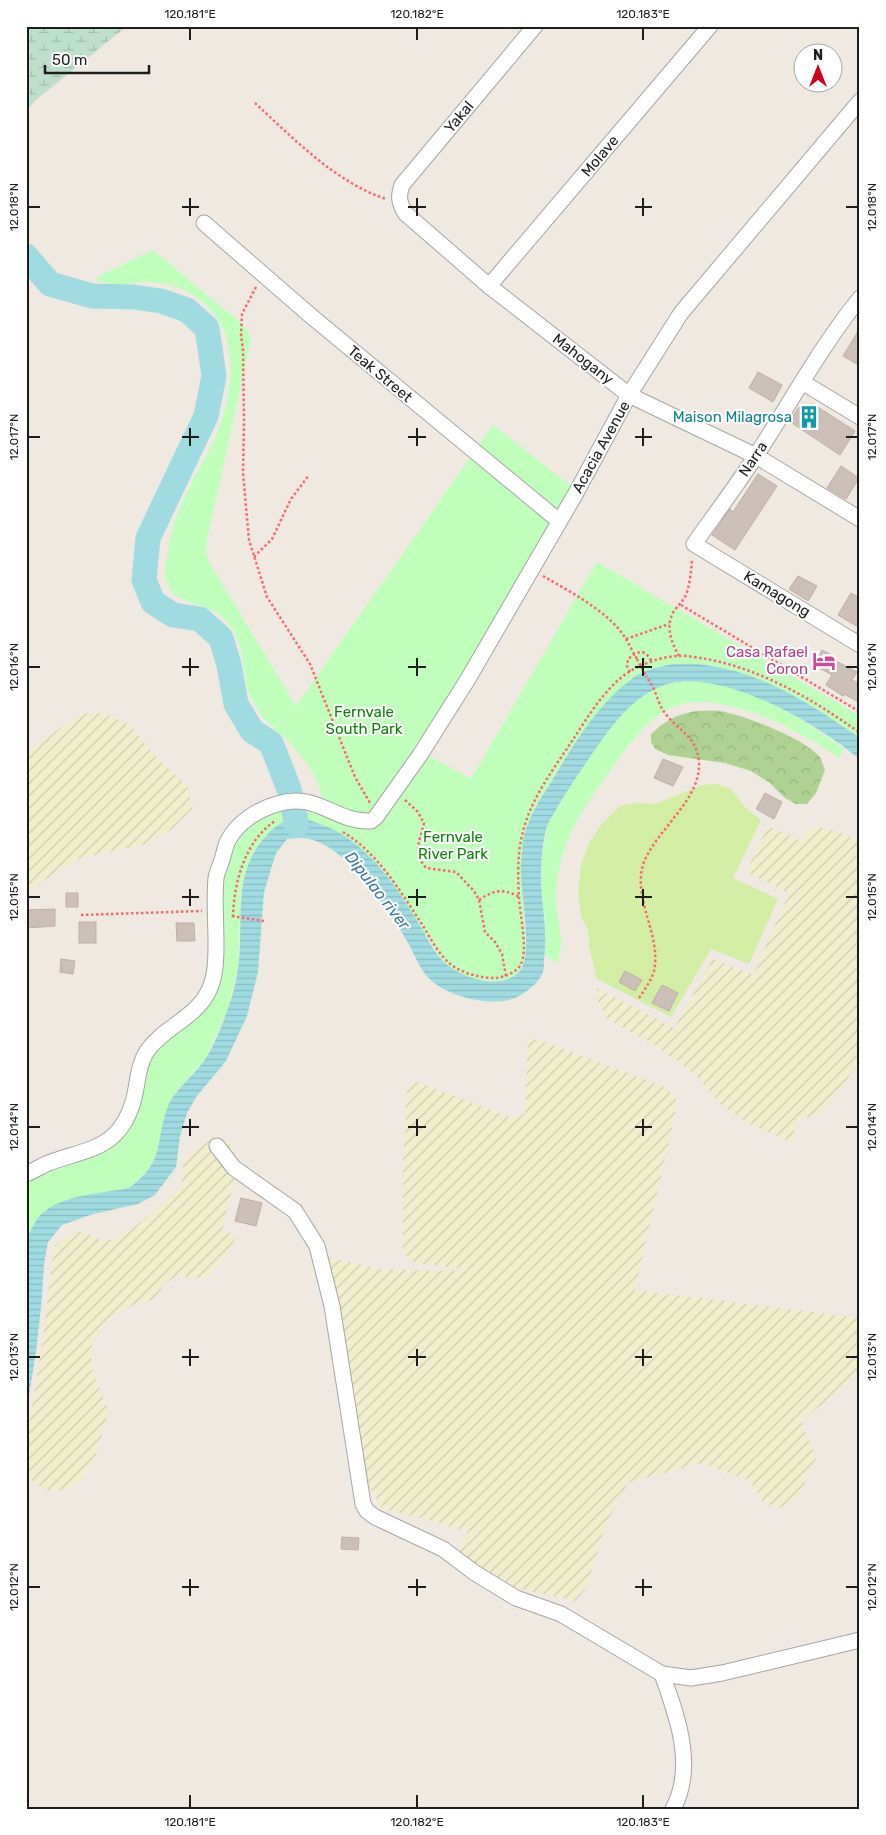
<svg xmlns="http://www.w3.org/2000/svg" width="886" height="1835" font-family="Rubik,sans-serif">
	<defs>
		<pattern id="farmland-furrows" width="10" height="10" patternUnits="userSpaceOnUse" patternTransform="scale(1.25)"><rect width="10" height="10" fill="#f0eecc"/><path d="M-1 1l2-2M0 10L10 0M9 11l2-2" fill="none" stroke="#cdccaf"/></pattern>
		<pattern id="forest-crowns" width="20" height="18" patternUnits="userSpaceOnUse" patternTransform="scale(1.25)"><rect width="20" height="18" fill="#aed294"/><path d="M2 6a3 3 0 1 1 6 0M12 15a3 3 0 1 1 6 0" fill="none" stroke="#95b47f"/></pattern>
		<pattern id="wetland-marsh" width="20" height="14" patternUnits="userSpaceOnUse" patternTransform="scale(1.25)"><rect width="20" height="14" fill="#bedfcb"/><path d="M1 5h8M5 5V1M11 12h8M15 12V8" fill="none" stroke="#a3bfae"/></pattern>
		<pattern id="water-rules" width="6" height="5" patternUnits="userSpaceOnUse" patternTransform="scale(1.25)"><rect width="6" height="5" fill="#9fdbe1"/><path d="M0 2.5h6" fill="none" stroke="#88bcc1"/></pattern>
	</defs>
	<rect width="100%" height="100%" fill="#efe9e2"/>
	<g fill="url(#farmland-furrows)">
		<polygon points="83,713 104,713 130,725 156,757 187,786 193,808 172,829 146,844 80,858 46,879 26,894 26,753 64,725"/>
		<polygon points="768,826 802,841 811,828 824,828 847,835 860,844 860,1061 824,1110 819,1115 802,1118 795,1122 793,1143 746,1122 720,1104 695,1074 653,1044 607,1019 598,1001 597,988 674,1028 713,959 753,975 789,893 746,872"/>
		<polygon points="528,1038 545,1042 665,1087 678,1101 635,1290 860,1318 860,1368 843,1388 801,1421 816,1459 797,1499 779,1508 764,1503 750,1481 701,1463 628,1483 606,1524 586,1589 575,1601 503,1585 456,1555 468,1532 421,1518 383,1509 363,1476 317,1254 377,1269 432,1271 471,1270 412,1262 403,1252 403,1165 407,1090 414,1081 510,1117 525,1114"/>
		<polygon points="215,1136 228,1142 238,1158 234,1182 222,1231 237,1235 228,1254 207,1278 193,1278 178,1275 165,1283 155,1299 136,1304 112,1316 92,1342 91,1369 109,1411 96,1455 83,1478 65,1490 49,1491 33,1482 26,1471 26,1444 43,1338 54,1246 65,1237 79,1232 92,1235 101,1240 112,1240 137,1225 163,1204 181,1187 183,1166 190,1155"/>
	</g>
	<polygon fill="#d2eea4" points="716,784 731,789 745,807 761,820 733,878 778,899 749,964 711,949 671,1017 597,979 590,951 588,931 581,916 578,893 581,865 589,843 600,826 620,806 636,803 655,804 702,785"/>
	<path fill="url(#forest-crowns)" d="M696,711C704,711 712,710 720,711C744,715 803,738 819,756C822,759 823,766 825,770L816,793L807,804H796L785,798L770,783L751,771L725,763L668,755L655,749L651,742V734C667,720 675,715 696,711Z"/>
	<polygon fill="url(#wetland-marsh)" points="26,26 127,26 36,100 26,111"/>
	<g fill="#bffebb">
		<path d="M153,250L240,322L248,331L251,339L207,540L206,552L209,562L296,706L493,425L575,489L420,751L471,779L597,562L860,716V738L819,710L779,688L728,670L632,678L614,695L594,717L566,756L536,806L525,833L521,865L526,947L524,965L518,973L509,979L496,981L475,980L457,973L440,958L418,922L336,831L314,821L299,818L286,821L260,843L250,862L241,890L238,968L227,1011L205,1060L177,1090L162,1129L158,1155L146,1172L130,1188L65,1200L35,1222L26,1241V1174L109,1141L148,1051L208,994L216,878L228,839L260,811L323,805L319,786L312,770L288,741L262,717L248,692L240,645L233,629L220,614L205,607L186,601L172,593C170,588 166,581 165,576C164,570 166,562 167,557C170,525 186,493 201,465C207,454 214,443 218,431C234,388 241,330 199,299C184,287 165,282 146,282C128,283 110,288 95,278Z"/>
		<path d="M678,682C687,682 696,681 705,682C756,688 804,720 844,749L839,758C802,731 713,684 668,709C642,723 624,752 607,775C589,800 569,828 562,858C559,869 556,884 556,895C556,910 560,925 561,940C561,948 559,956 558,963L545,955L546,940L542,895V853L548,824L569,788L609,729L638,698L659,687Z"/>
	</g>
	<path fill="url(#water-rules)" d="M673,664C683,664 694,663 704,665C763,672 812,705 860,738V760C819,724 712,661 657,688C627,702 608,731 590,757C579,773 568,789 558,806C555,812 550,819 547,826C541,847 540,874 542,897C544,918 547,938 544,959C544,963 544,969 543,972C538,985 521,997 509,1000C485,1006 442,995 426,975C417,964 412,948 404,936C386,906 349,851 313,840C304,837 296,838 287,839L276,853L264,892L258,972L247,1016L226,1061L197,1096L187,1113L180,1136L176,1167L155,1195L138,1204L93,1214L62,1225L48,1242L44,1264L42,1298L36,1352L26,1414V1241C29,1235 31,1229 34,1224C49,1198 83,1196 110,1191C118,1190 127,1190 133,1185C165,1159 155,1142 167,1109C174,1089 192,1078 204,1061C212,1050 223,1024 227,1011C232,998 236,983 238,969C245,922 230,875 267,835C275,826 286,818 299,818C308,818 319,824 328,827C370,846 396,886 419,924C426,935 432,950 442,960C458,977 500,992 519,972C535,956 519,888 521,863C522,854 522,842 525,833C530,815 540,799 550,784C572,747 597,704 633,678C645,669 659,667 673,664Z"/>
	<g fill="none" stroke-linecap="round" stroke-linejoin="round">
		<polyline stroke="#9fdbe1" stroke-width="25" points="26,256 50,284 92,296 134,297 161,301 187,310 207,328 214,376 206,416 148,538 144,580 153,602 173,615 200,619 221,638 229,665 236,704 252,731 271,743 289,789 297,825"/>
	</g>
	<g fill="#ccbfb8" stroke="#c2ada4">
		<polygon points="860,328 860,366 843,356"/>
		<polygon points="758,372 782,385 773,402 749,388"/>
		<polygon points="813,404 855,431 840,455 789,421 799,407"/>
		<polygon points="841,466 859,478 846,499 827,488"/>
		<polygon points="758,474 777,486 735,550 712,535 730,509 733,512"/>
		<polygon points="798,576 817,586 808,601 789,589"/>
		<polygon points="851,593 860,598 860,628 838,615"/>
		<polygon points="822,650 835,657 834,660 857,672 852,680 860,684 860,703 844,694 843,696 826,685 832,675 814,665"/>
		<polygon points="663,759 683,767 673,786 654,778"/>
		<polygon points="765,793 782,802 774,819 756,809"/>
		<rect x="66" y="893" width="12" height="14"/>
		<polygon points="55,909 55,926 26,928 26,910"/>
		<rect x="79" y="922" width="17" height="21"/>
		<polygon points="176,923 194,923 195,941 177,941"/>
		<polygon points="61,959 75,961 73,974 60,972"/>
		<polygon points="625,971 642,980 635,991 619,982"/>
		<polygon points="662,985 678,993 669,1011 652,1003"/>
		<polygon points="241,1198 262,1203 256,1226 235,1221"/>
		<polygon points="342,1537 359,1538 358,1550 341,1549"/>
	</g>
	<g fill="none" stroke-linecap="round" stroke-linejoin="round">
		<defs>
			<g id="street">
				<path d="M535,26L402,185C398,197 399,202 405,213L489,286L629,395L756,456L860,519"/>
				<polyline points="204,223 311,316 559,521"/>
				<polyline points="489,286 710,26"/>
				<path d="M860,298C821,346 791,402 757,454C738,484 715,514 694,544L860,645"/>
				<polyline points="802,382 860,417"/>
				<polyline points="217,1146 234,1168 295,1211 317,1246 332,1306 363,1504 367,1511 375,1517 443,1549 475,1573 516,1598 561,1614 662,1674 691,1678 722,1673 860,1640"/>
				<path d="M26,1174C33,1171 40,1167 46,1164C87,1148 118,1151 133,1102C138,1085 137,1067 147,1051C163,1028 193,1019 207,994C216,979 216,959 216,943C216,922 214,899 216,878C217,872 220,866 222,860C224,854 225,845 229,839C238,822 259,809 277,804C316,791 336,823 371,821L376,817L420,755L468,679L576,493L629,395L681,313L860,101"/>
				<path d="M662,1674C677,1716 696,1766 673,1809"/>
			</g>
		</defs>
		<use href="#street" stroke="#a4a4a4" stroke-width="17"/>
		<g stroke="#ff6468" stroke-width="2.5" stroke-dasharray="2.5 2.5" stroke-linecap="butt">
			<path d="M255,103C293,138 335,182 386,199"/>
			<polyline points="256,287 242,314 241,335 243,350 244,420 243,473 249,540 267,597 310,664 355,777 370,803"/>
			<polyline points="254,557 272,539 291,499 309,475"/>
			<path d="M543,576C567,590 594,604 614,624C624,633 630,647 637,659"/>
			<polyline points="681,605 860,712"/>
			<polyline points="626,639 669,624"/>
			<path d="M679,656C671,642 665,626 674,611C678,605 683,602 686,595C690,584 691,572 692,560"/>
			<path d="M630,672L627,666L628,659C639,650 645,649 652,662"/>
			<path d="M405,800L417,811L424,823C420,842 412,851 426,868L456,872L474,891L479,900L485,932L495,942L502,954L506,976"/>
			<path d="M343,832C378,853 401,892 423,926C432,941 441,959 456,968C468,975 483,978 496,978C505,977 517,972 521,964C528,949 520,915 519,898C518,878 517,855 522,836C529,801 553,770 572,741C590,714 610,678 642,665C652,661 666,656 678,656C687,655 698,658 707,659C763,670 814,700 860,733"/>
			<path d="M479,900C494,890 503,888 519,897"/>
			<polyline points="81,915 202,911"/>
			<polyline points="232,916 264,921"/>
			<path d="M233,917C234,882 245,841 275,821"/>
			<path d="M639,998C645,989 651,981 654,971C662,935 631,898 644,862C657,829 702,799 699,761C696,735 678,731 665,713C660,707 658,699 655,692C653,686 649,681 646,676"/>
		</g>
		<use href="#street" stroke="#fff" stroke-width="15"/>
		<polyline stroke="#ff6468" stroke-width="2.5" stroke-dasharray="2.5 2.5" stroke-linecap="butt" points="637,659 646,676"/>
	</g>
	<path fill="none" stroke="#1d1d1d" stroke-width="2" d="M190,28V40M417,28V40M643,28V40M190,198V216M417,198V216M643,198V216M28,207H40M182,207H199M408,207H426M635,207H652M846,207H858M190,428V446M417,428V446M643,428V446M28,437H40M182,437H199M408,437H426M635,437H652M846,437H858M190,658V676M417,658V676M643,658V676M28,667H40M182,667H199M408,667H426M635,667H652M846,667H858M190,889V906M417,889V906M643,889V906M28,897H40M182,897H199M408,897H426M635,897H652M846,897H858M190,1119V1136M417,1119V1136M643,1119V1136M28,1127H40M182,1127H199M408,1127H426M635,1127H652M846,1127H858M190,1349V1366M417,1349V1366M643,1349V1366M28,1357H40M182,1357H199M408,1357H426M635,1357H652M846,1357H858M190,1579V1596M417,1579V1596M643,1579V1596M28,1587H40M182,1587H199M408,1587H426M635,1587H652M846,1587H858M190,1795V1808M417,1795V1808M643,1795V1808"/>
	<defs>
		<symbol id="building-bare" viewBox="-9 -9 18 18"><path d="M-4-6H4V6H1V3H-1V6H-4ZM-2.5-4.3h1.7v1.8h-1.7ZM.8-4.3h1.7v1.8H.8ZM-2.5-1h1.7V.8h-1.7ZM.8-1h1.7V.8H.8Z" fill="#0f9aa8" stroke="#fff" stroke-width="2.5" paint-order="stroke"/></symbol>
		<symbol id="hotel-bare" viewBox="-9 -9 18 18"><path d="M-6-4.5h1.5V1H6V5H4.5V3h-9V5H-6ZM-4 0a1.8 1.8 0 1 1 3.6 0ZM.5 0V-2.5h3Q6-2.5 6 0Z" fill="#d1479c" stroke="#fff" stroke-width="2.5" paint-order="stroke"/></symbol>
	</defs>
	<g fill-rule="evenodd">
		<use href="#building-bare" x="793" y="401" width="32" height="32"/>
		<use href="#hotel-bare" x="808" y="645" width="32" height="32"/>
	</g>
	<g text-anchor="middle" stroke-width="4" stroke-linejoin="round" paint-order="stroke">
		<g font-size="15" fill="#1d1d1d" stroke="#fff">
			<text transform="translate(459 117) rotate(-50)" y="5">Yakal</text>
			<text transform="translate(600 156) rotate(-50)" y="5">Molave</text>
			<text transform="translate(583 359) rotate(38)" y="5">Mahogany</text>
			<text transform="translate(380 374) rotate(40)" y="5">Teak Street</text>
			<text transform="translate(601 447) rotate(-61)" y="5">Acacia Avenue</text>
			<text transform="translate(753 459) rotate(-56)" y="5">Narra</text>
			<text transform="translate(777 594) rotate(31)" y="5">Kamagong</text>
		</g>
		<g font-size="15" fill="#0d838f" stroke="#fff" text-anchor="end">
			<text x="792" y="422">Maison Milagrosa</text>
		</g>
		<g font-size="15" fill="#b23c85" stroke="#fff" text-anchor="end">
			<text x="808" y="657">Casa Rafael<tspan x="808" dy="17">Coron</tspan></text>
		</g>
		<g font-size="15" fill="#098403" stroke="#fff">
			<text x="364" y="717">Fernvale<tspan x="364" dy="17">South Park</tspan></text>
			<text x="453" y="842">Fernvale<tspan x="453" dy="17">River Park</tspan></text>
		</g>
		<g font-size="16" font-style="italic" fill="#3b789c" stroke="#fff">
			<text transform="translate(378 890) rotate(52)" y="6">Dipulao river</text>
		</g>
	</g>
	<rect width="886" height="1835" fill="none" stroke="#ffffff" stroke-width="55"/>
	<g transform="translate(818 68)"><circle r="24" fill="#ffffff" stroke="#a5a5a5"/>
	<path d="M0-4L9 19L0 12L-9 19Z" fill="#cb001b"/>
	<text y="-8" font-size="14" font-weight="bold" text-anchor="middle" fill="#1d1d1d">N</text>
	</g>
	<path d="M45 65v8h104v-8" fill="none" stroke="#1d1d1d" stroke-width="2.5"/>
	<text x="52" y="65" font-size="15" fill="#1d1d1d" stroke="#ffffff" stroke-width="4" paint-order="stroke">50 m</text>
	<rect x="28" y="28" width="830" height="1780" fill="none" stroke="#1d1d1d" stroke-width="2"/>
	<g font-size="12" text-anchor="middle" fill="#1d1d1d">
		<text x="190" y="18">120.181°E</text>
		<text x="417" y="18">120.182°E</text>
		<text x="643" y="18">120.183°E</text>
		<text transform="translate(14 207) rotate(-90)" y="4">12.018°N</text>
		<text transform="translate(872 207) rotate(-90)" y="4">12.018°N</text>
		<text transform="translate(14 437) rotate(-90)" y="4">12.017°N</text>
		<text transform="translate(872 437) rotate(-90)" y="4">12.017°N</text>
		<text transform="translate(14 667) rotate(-90)" y="4">12.016°N</text>
		<text transform="translate(872 667) rotate(-90)" y="4">12.016°N</text>
		<text transform="translate(14 897) rotate(-90)" y="4">12.015°N</text>
		<text transform="translate(872 897) rotate(-90)" y="4">12.015°N</text>
		<text transform="translate(14 1127) rotate(-90)" y="4">12.014°N</text>
		<text transform="translate(872 1127) rotate(-90)" y="4">12.014°N</text>
		<text transform="translate(14 1357) rotate(-90)" y="4">12.013°N</text>
		<text transform="translate(872 1357) rotate(-90)" y="4">12.013°N</text>
		<text transform="translate(14 1587) rotate(-90)" y="4">12.012°N</text>
		<text transform="translate(872 1587) rotate(-90)" y="4">12.012°N</text>
		<text x="190" y="1826">120.181°E</text>
		<text x="417" y="1826">120.182°E</text>
		<text x="643" y="1826">120.183°E</text>
	</g>
</svg>
